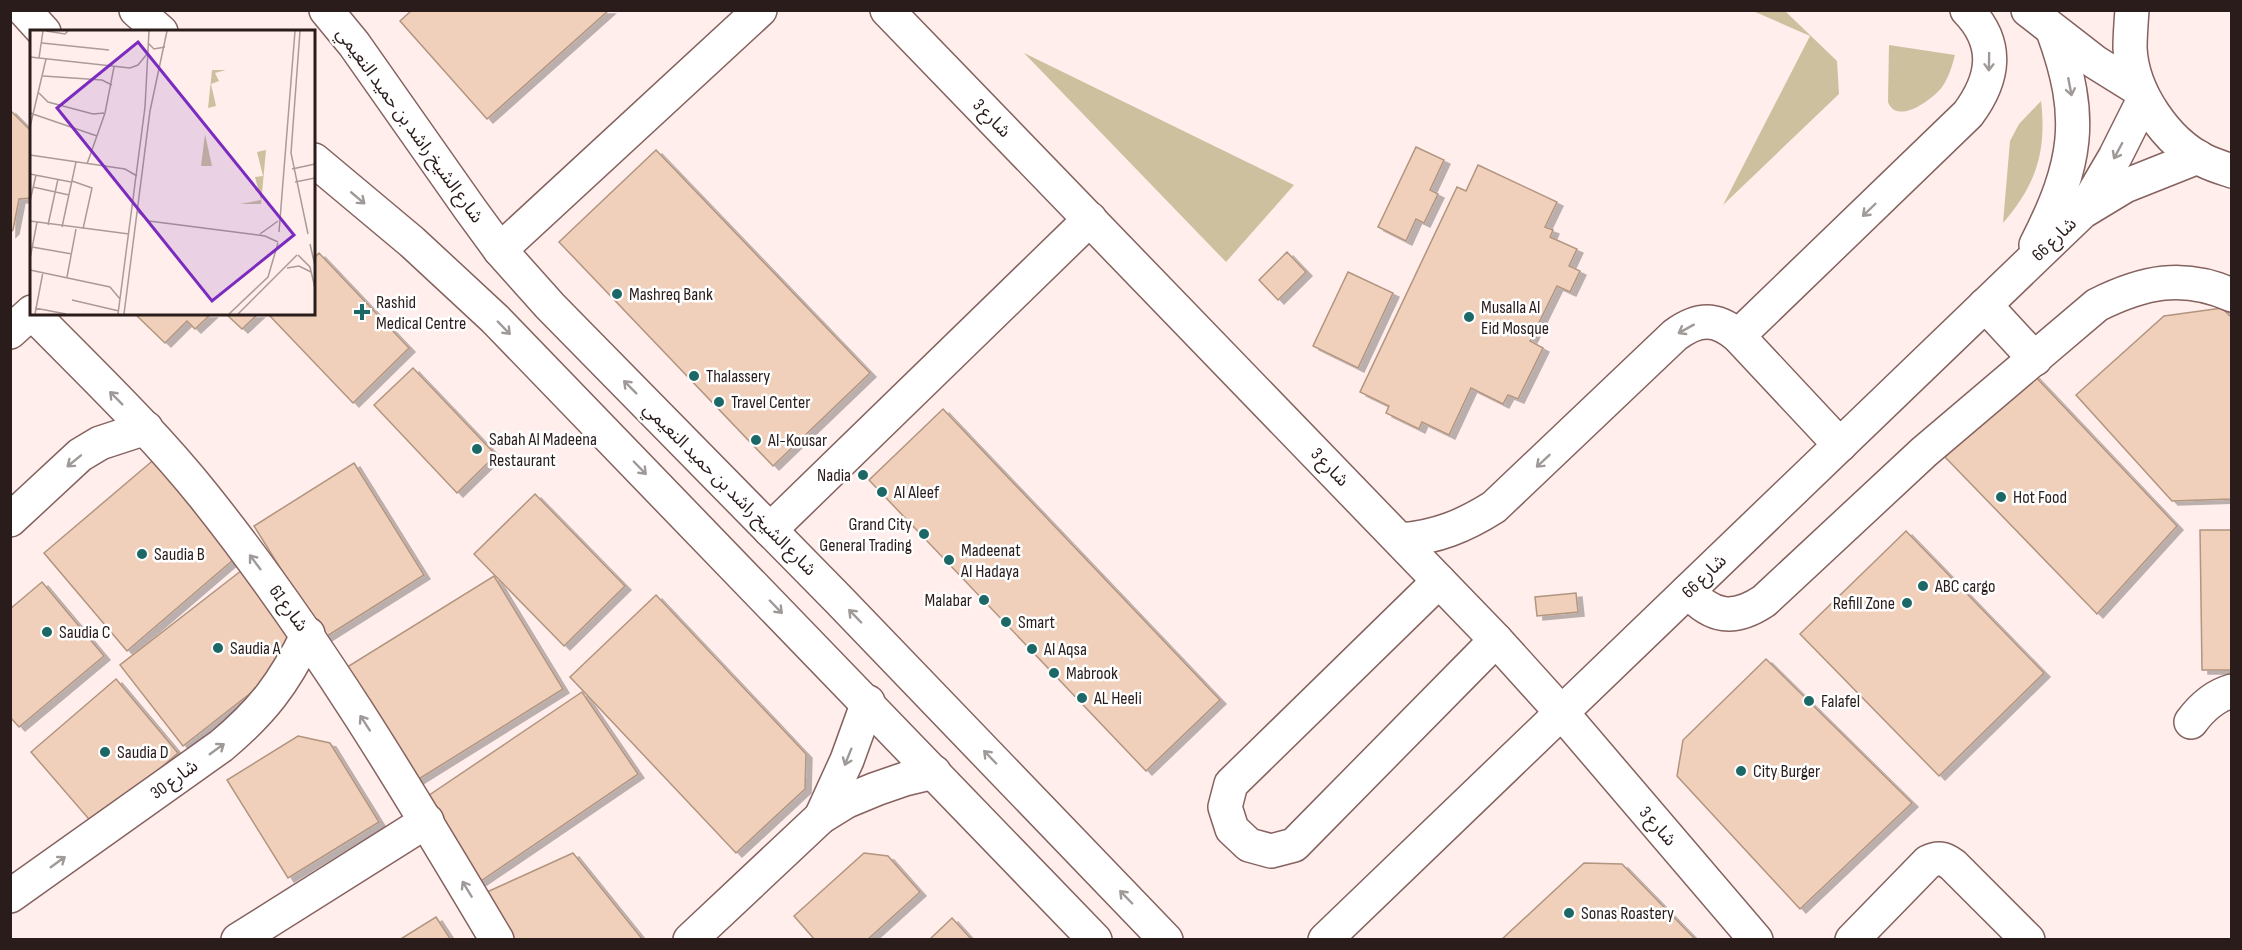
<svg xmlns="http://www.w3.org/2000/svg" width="2242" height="950" font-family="'Sofia Sans Condensed','Noto Sans Arabic',sans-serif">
	<defs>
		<filter id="shadow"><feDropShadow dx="6" dy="4" stdDeviation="0" flood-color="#0004"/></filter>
	</defs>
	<rect width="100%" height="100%" fill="#ffeeec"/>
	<g fill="#ccc09f">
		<polygon points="1753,11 1785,11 1837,61 1839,94 1723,205 1810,36"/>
		<path d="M1889,45L1955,55C1952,66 1949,77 1942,87C1933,99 1897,126 1888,102Z"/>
		<polygon points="1024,53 1294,185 1226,262"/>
		<path d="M2041,101C2047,151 2036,185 2003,223L2010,141L2019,124Z"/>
	</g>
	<g fill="#f0d0ba" stroke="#b29580" stroke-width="1.5" filter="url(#shadow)">
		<polygon points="412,10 609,10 487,119 400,21"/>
		<polygon points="10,110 32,132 32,198 19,199 13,230 10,233"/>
		<polygon points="1416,147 1444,160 1430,190 1438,194 1424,223 1416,219 1406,241 1378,227"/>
		<polygon points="656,150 870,373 773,466 559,242"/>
		<polygon points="1478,165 1557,202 1545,227 1553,230 1550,237 1577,249 1569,266 1580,271 1570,292 1557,286 1530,341 1543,348 1518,399 1508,395 1503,404 1471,388 1449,435 1422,422 1419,429 1386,413 1389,406 1360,392 1457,187 1466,191"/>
		<polygon points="1287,252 1306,272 1278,300 1259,280"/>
		<polygon points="319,253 409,348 353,403 268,314 314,314 314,258"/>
		<polygon points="1348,272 1393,293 1358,368 1313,346"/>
		<polygon points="2222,308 2232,318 2232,499 2172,501 2076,395 2164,316"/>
		<polygon points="135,314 211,314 195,329 187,321 165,343"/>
		<polygon points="226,314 258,314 242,329"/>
		<polygon points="413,368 496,455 457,493 374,405"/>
		<polygon points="2032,373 2177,526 2097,614 1945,457"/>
		<polygon points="943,409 1220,700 1146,771 869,480"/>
		<polygon points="157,457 240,554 127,651 44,553"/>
		<polygon points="354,463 424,575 324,638 254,526"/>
		<polygon points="535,494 625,586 564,646 474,554"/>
		<polygon points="2200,530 2232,530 2232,670 2202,670"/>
		<polygon points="1906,531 2044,673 1939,776 1800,634"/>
		<polygon points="246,567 298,633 289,663 183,746 120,665"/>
		<polygon points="494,576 563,689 414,782 344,669"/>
		<polygon points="42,582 104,656 19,727 10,717 10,609"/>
		<polygon points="1576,593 1578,612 1537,616 1535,597"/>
		<polygon points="656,595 806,754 805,789 736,853 570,677"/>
		<polygon points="1766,659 1912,803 1800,909 1677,776 1683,740"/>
		<polygon points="116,679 178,753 94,825 31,752"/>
		<polygon points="582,692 638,774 475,885 419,802"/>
		<polygon points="298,736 330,743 379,822 288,878 227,780"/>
		<polygon points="573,853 643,940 503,940 487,892"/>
		<polygon points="864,853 888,856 920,892 867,940 815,940 794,916"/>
		<polygon points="1584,863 1622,864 1696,940 1501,940"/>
		<polygon points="436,917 451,940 399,940"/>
		<polygon points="952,918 972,940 929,940"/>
	</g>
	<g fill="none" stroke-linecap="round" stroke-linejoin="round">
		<defs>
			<g id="minor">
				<polyline points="24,10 44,32"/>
				<polyline points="887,10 1496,640 1562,713 1756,940"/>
				<polyline points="2028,10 2095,62 2140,90"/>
				<path d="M2132,10C2131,23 2130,36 2130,48C2132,92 2166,142 2205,161C2213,165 2223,168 2232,171"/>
				<polyline points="2085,208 2115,157 2144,99"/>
				<path d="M2036,245C2077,164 2085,118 2053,31"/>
				<polyline points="500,250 760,10"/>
				<polyline points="1985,305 2035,359"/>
				<path d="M33,314C91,373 152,431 204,496C315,635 406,787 497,940"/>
				<polyline points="10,332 32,312"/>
				<path d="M1738,336L1968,114C1994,79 2000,44 1967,10"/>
				<polyline points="10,520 80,455 100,443 146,428"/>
				<polyline points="770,530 1090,219"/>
				<path d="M1401,540C1437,537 1464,526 1494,507L1675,335C1698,318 1716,317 1738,336L1840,445"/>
				<polyline points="1439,581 1231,784 1225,807 1232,829 1249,845 1271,851 1294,845 1496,640"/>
				<path d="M1688,591C1712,618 1734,621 1764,601L1924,452L2097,305C2143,282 2183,273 2232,295"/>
				<path d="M2191,722C2202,707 2214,696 2232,691"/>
				<polyline points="821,817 847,760 868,702"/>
				<path d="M10,896L221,746C263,711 284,683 308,634"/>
				<polyline points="238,940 427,821"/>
				<polyline points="690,940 821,817 847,801 876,789 905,779 934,772"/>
				<polyline points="1325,940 2082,212 2125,186 2198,157"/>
				<path d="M1852,940L1928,862C1938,857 1944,858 1953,865L2028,940"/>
			</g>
			<g id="major">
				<polyline points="136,10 161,32"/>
				<polyline points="326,10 354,44 470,209 500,250 550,306 838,599 1166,940"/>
				<polyline points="314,160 412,242 495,319 1095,940"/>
			</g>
		</defs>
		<use href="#minor" stroke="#85625f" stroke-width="36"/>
		<use href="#major" stroke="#85625f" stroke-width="36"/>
		<use href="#minor" stroke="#fff" stroke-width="33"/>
		<use href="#major" stroke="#fff" stroke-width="33"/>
	</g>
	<defs><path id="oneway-shaft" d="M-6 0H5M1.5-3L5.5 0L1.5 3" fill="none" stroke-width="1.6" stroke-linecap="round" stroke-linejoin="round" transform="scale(1.5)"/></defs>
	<g stroke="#9f9998">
		<use href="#oneway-shaft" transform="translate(1989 62) rotate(91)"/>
		<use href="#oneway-shaft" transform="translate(2070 87) rotate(79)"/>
		<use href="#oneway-shaft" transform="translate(2118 151) rotate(118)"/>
		<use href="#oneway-shaft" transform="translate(358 198) rotate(40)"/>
		<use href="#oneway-shaft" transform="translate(1869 210) rotate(136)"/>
		<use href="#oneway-shaft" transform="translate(504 328) rotate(46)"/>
		<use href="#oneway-shaft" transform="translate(1686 329) rotate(151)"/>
		<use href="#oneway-shaft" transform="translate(630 387) rotate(-135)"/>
		<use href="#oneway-shaft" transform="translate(116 398) rotate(-135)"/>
		<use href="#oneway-shaft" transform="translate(74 461) rotate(141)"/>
		<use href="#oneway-shaft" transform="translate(1543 461) rotate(137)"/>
		<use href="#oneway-shaft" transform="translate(640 468) rotate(46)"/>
		<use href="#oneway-shaft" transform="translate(255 562) rotate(-127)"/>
		<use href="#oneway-shaft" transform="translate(776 607) rotate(46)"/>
		<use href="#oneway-shaft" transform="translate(855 616) rotate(-134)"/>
		<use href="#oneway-shaft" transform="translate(365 723) rotate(-123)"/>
		<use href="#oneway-shaft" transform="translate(217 749) rotate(-36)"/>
		<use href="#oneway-shaft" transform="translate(848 757) rotate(112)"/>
		<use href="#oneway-shaft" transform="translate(990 757) rotate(-134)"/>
		<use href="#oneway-shaft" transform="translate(58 862) rotate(-36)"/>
		<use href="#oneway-shaft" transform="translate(467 889) rotate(-121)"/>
		<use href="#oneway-shaft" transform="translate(1126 897) rotate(-134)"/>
	</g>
	<g fill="#1b6866" stroke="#fff" stroke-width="2">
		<circle cx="617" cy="294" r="6"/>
		<path d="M359 303h6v6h6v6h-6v6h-6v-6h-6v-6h6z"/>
		<circle cx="1469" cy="317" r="6"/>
		<circle cx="694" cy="376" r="6"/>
		<circle cx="719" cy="402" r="6"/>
		<circle cx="756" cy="440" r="6"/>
		<circle cx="477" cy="449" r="6"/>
		<circle cx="863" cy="475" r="6"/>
		<circle cx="882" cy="492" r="6"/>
		<circle cx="2001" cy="497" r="6"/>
		<circle cx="924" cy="534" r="6"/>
		<circle cx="142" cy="554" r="6"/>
		<circle cx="949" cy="560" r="6"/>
		<circle cx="1923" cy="586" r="6"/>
		<circle cx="984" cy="600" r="6"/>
		<circle cx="1907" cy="603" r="6"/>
		<circle cx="1006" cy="622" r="6"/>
		<circle cx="47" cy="632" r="6"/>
		<circle cx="218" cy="648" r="6"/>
		<circle cx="1032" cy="649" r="6"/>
		<circle cx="1054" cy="673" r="6"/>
		<circle cx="1082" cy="698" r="6"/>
		<circle cx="1809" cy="701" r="6"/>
		<circle cx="105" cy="752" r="6"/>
		<circle cx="1741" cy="771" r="6"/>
		<circle cx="1569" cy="913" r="6"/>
	</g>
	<g text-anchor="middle" stroke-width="5" stroke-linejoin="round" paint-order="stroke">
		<g font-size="18" fill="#2a1c1b" stroke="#fff">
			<text transform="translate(992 118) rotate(46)" y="6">شارع 3</text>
			<text transform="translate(410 125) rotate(54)" y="6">شارع الشيخ راشد بن حميد النعيمي</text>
			<text transform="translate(2054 239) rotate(-44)" y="6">شارع 66</text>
			<text transform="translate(1330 467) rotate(46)" y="6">شارع 3</text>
			<text transform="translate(730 489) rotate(45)" y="6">شارع الشيخ راشد بن حميد النعيمي</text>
			<text transform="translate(1704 576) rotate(-44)" y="6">شارع 66</text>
			<text transform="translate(289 608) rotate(54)" y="6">شارع 61</text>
			<text transform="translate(174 779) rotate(-36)" y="6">شارع 30</text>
			<text transform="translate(1658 826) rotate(49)" y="6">شارع 3</text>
		</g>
		<g font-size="18" fill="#2a1c1b" stroke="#fff" text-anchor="start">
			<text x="629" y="300">Mashreq Bank</text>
			<text x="376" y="308">Rashid<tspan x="376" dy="21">Medical Centre</tspan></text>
			<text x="1481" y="313">Musalla Al<tspan x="1481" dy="21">Eid Mosque</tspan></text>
			<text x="706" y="382">Thalassery</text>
			<text x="731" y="408">Travel Center</text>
			<text x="489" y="445">Sabah Al Madeena<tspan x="489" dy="21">Restaurant</tspan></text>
			<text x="768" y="446">Al-Kousar</text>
			<text x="851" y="481" text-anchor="end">Nadia</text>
			<text x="894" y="498">Al Aleef</text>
			<text x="2013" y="503">Hot Food</text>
			<text x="912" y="530" text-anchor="end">Grand City<tspan x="912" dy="21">General Trading</tspan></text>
			<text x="961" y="556">Madeenat<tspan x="961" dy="21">Al Hadaya</tspan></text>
			<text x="154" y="560">Saudia B</text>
			<text x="1935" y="592">ABC cargo</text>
			<text x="972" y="606" text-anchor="end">Malabar</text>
			<text x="1895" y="609" text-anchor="end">Refill Zone</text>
			<text x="1018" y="628">Smart</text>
			<text x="59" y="638">Saudia C</text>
			<text x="230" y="654">Saudia A</text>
			<text x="1044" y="655">Al Aqsa</text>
			<text x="1066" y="679">Mabrook</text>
			<text x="1094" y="704">AL Heeli</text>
			<text x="1821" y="707">Falafel</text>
			<text x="117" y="758">Saudia D</text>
			<text x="1753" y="777">City Burger</text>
			<text x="1581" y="919">Sonas Roastery</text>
		</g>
	</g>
	<g transform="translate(30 30)">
		<rect width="285" height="285" fill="#ffeeec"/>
		<path d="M182,40H196L185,43L189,51L181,54L186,76L178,78ZM175,104L182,136H171ZM236,120L231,174H210L231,170L225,147L233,146L227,122Z" fill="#ccc09f"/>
		<path fill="none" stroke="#aa9a98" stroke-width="1.5" d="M16,1L35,4L38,1M270,1L261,123L278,204M12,13L79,20M118,13L124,19L135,17M0,27L100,38L108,35L117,24M9,28L13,1M13,46L72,50L82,55M9,63L18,72L63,84L74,83M0,83L67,106M0,97L16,29M0,125L95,139L107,146M57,134L75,83L84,37M262,139L285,134M0,144L41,152M42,151L62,158L53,199M265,152L285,148M3,157L39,165M0,171L6,145M108,182L119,191L235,206L248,212M0,191L99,204M18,195L28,149M32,197L46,132M249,202L265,1M230,204L248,191M280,214L285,236M2,217L42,224M268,225L280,237L285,258M0,229L7,192M257,238L269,236L281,242M0,240L80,257L90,269M37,247L46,199M42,270L89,281M5,278L36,284M5,284L13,242M88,284L115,77L119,1M94,284L120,81L137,1M199,284L238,247L248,213M208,284L267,225"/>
		<path fill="#7b2cbf" fill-opacity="0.15" stroke="#7b2cbf" stroke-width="3" d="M108,12L264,205L182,271L27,78Z"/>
		<rect width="285" height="285" fill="none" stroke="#2a1c1b" stroke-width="3"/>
	</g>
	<rect width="2242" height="950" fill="none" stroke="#2a1c1b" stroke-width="24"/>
</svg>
